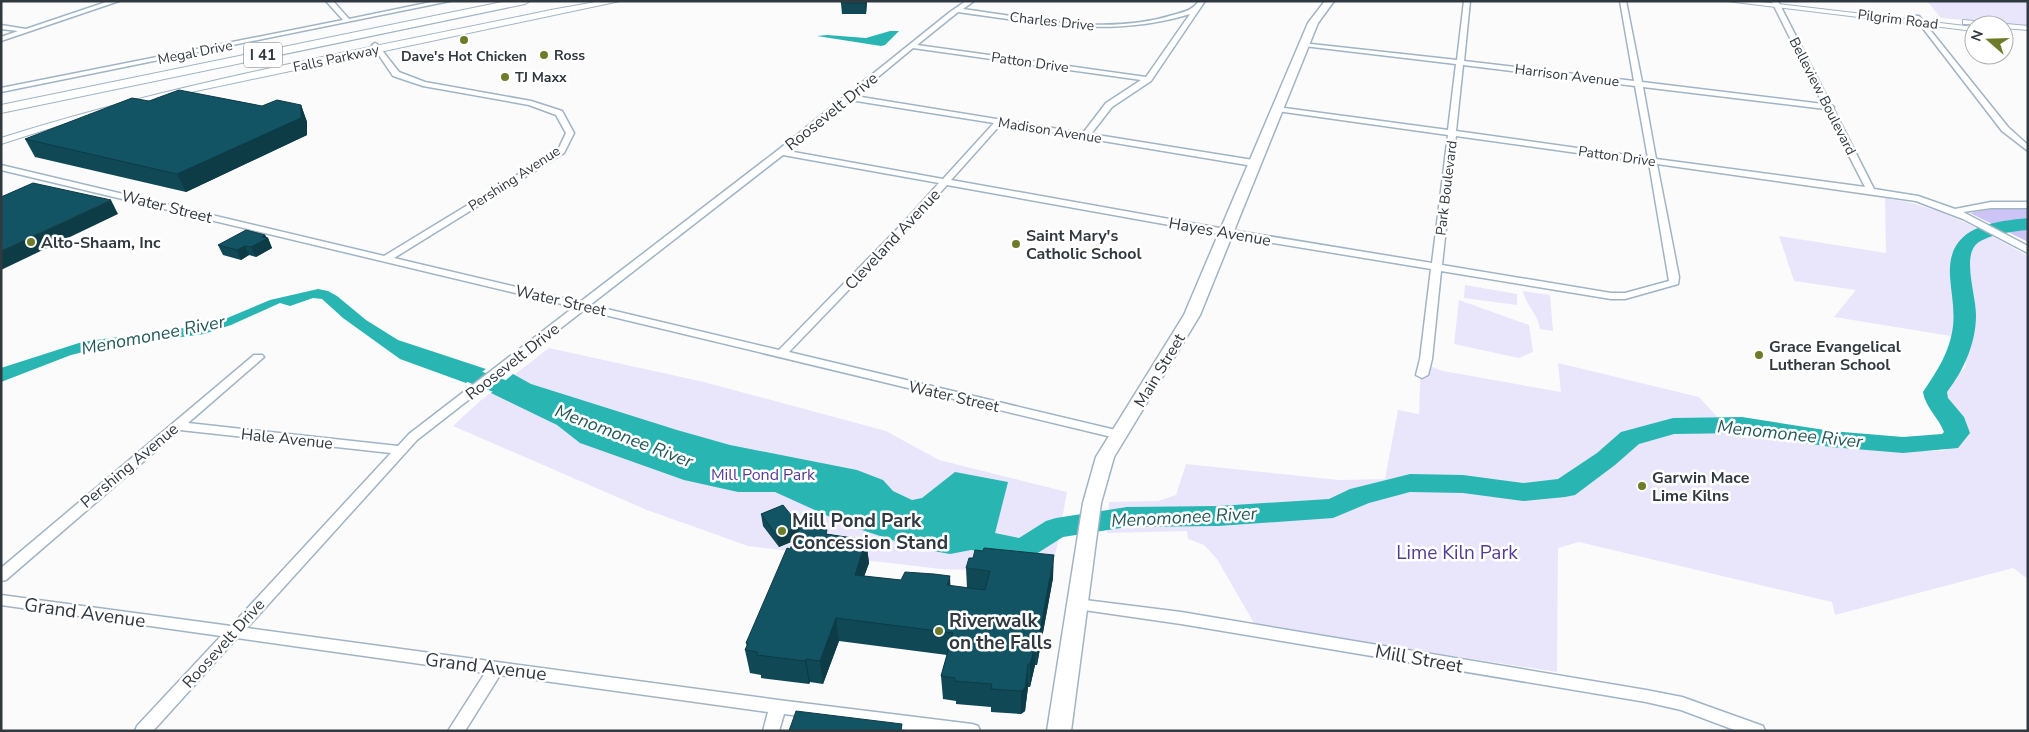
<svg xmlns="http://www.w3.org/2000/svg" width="2029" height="732" font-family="'Nunito Sans',sans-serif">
	<rect width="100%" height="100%" fill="#fbfbfb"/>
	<g fill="#e9e6fc">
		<polygon points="1927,1 2028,1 2028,26 1941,18"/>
		<path d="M1885,198C1941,206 1979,229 2028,256V579L2013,568L1835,615L1832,602L1579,542L1558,548L1557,672L1255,625L1217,559L1204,545L1188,539L1187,531L1107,533L1109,502L1158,501L1176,495L1186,464L1339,480L1385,479L1398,410L1419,414L1421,363L1443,371L1561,392L1558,363L1699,397L1731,432H1760L1907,451H1941L1957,446L1968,435C1961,421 1950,410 1945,395L1950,383L1965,367L1969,339L1834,317L1856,290L1794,281L1779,236L1886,253Z"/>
		<polygon points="1465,285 1517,294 1517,305 1464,298"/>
		<path d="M1523,291L1550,295L1553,331L1540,329C1538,314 1526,306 1523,291Z"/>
		<polygon points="1459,300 1529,325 1533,352 1519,358 1454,344"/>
		<polygon points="549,348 704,382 886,431 939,460 1067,492 1057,547 1050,573 940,569 748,546 647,510 453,426 480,401"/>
	</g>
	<polygon fill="#cbc4f4" points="2006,206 2028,206 2028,242 1970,213"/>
	<g fill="#29b5b2">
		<polygon points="890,31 899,31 885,45 881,46 817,36 827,35 866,38"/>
		<polygon points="318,289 328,291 337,296 366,320 398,340 486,369 466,383 400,359 343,318 322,299 313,298 290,306 280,303 231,325 204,334 95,349 71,355 1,382 1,368 82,342 199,326 220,321 270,300"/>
		<polygon points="513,374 531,384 677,430 730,445 857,470 883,480 893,491 912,500 922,498 955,472 1008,482 990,553 971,550 950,554 916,548 850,526 775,492 738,492 684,480 580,443 557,425 491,393"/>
	</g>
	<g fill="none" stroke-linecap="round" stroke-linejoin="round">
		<g fill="#29b5b2" fill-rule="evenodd">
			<path d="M2028,218V230C2014,231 1982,235 1974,247C1964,262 1976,297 1976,315C1976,343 1964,370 1947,392L1948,398L1964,417L1970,433L1958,448L1903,453L1831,447L1742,433L1674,434L1639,444L1615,465L1575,495L1565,497L1523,501L1463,493L1410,492L1369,503L1333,518L1218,526L1127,527L1063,537L1033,556L1023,559L951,543L947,536L951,529L961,526L1019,538L1046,521L1056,518L1127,507L1218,506L1329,499L1350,489L1410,474L1463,475L1523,483L1558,479L1597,453L1621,432L1673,418L1742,417L1831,431L1903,437L1942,434L1944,432C1939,418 1925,407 1923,392C1937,371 1950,352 1953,326C1955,309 1951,293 1950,276C1947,227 1989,222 2028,218Z"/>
			<polygon points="444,358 538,392 541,397 538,402 529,405 520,402 436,370 432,365 436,360"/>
		</g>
		<defs>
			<g id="minor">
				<polygon points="109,1 119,1 1,41 1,37 18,31 1,29 1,25 26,29"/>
				<polygon points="326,1 333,1 349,19 436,1 450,1 1,92 1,88 343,20"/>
				<path d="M966,1H974L963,9C1030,18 1106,36 1173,15C1183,12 1192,11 1199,1H1205L1151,81L1112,107L1091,134L1253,160L1257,163L1253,166L1001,124L951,180L1225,229L1432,263L1448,135L1277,111L1273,109L1277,107L1448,130L1456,64L1304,46L1301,44L1302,43L1457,60L1464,1H1470L1464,61L1634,81L1620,1H1626L1642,82L1823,104L1772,2L1778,1L1831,105L1834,107L1833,108L1874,189L1918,196L1955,209L1991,202H2028V208H1991L1963,212L2028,246V253L1963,219L1916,201L1657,164L1679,277L1678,284L1625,299H1611L1441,271L1432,359L1428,375L1422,378L1416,375L1420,359L1431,269L1225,235L947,185L910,226L789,352L1120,431L1126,435L1124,438L1120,439L584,310L417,440L247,628L778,700L972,724L978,726L980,731H915L784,714L779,731H763L768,712L500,675L465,731H448L485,673L237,638L153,731H135L137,726L221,636L1,605V595L231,626L391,453L180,430L6,580L1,581V568L254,355H262L264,357L188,423L398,446L409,434L574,307L1,170V165L384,256L558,150L566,133L556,115L529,105L423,86L393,76L372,45L375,43L377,44L399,72L425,82L531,101L562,111L574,133L564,153L394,258L580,302L778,150L950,12ZM958,12C1037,23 1112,38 1190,14L1146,77L917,45ZM913,48L1141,80L1106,103L1083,133L855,96ZM1463,65L1635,86L1648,158L1456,131ZM1643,87L1825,109L1865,187L1656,159ZM850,100L994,123L943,179L788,151ZM1456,136L1649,163L1669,281L1625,293H1611L1442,265ZM783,155L939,183L904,222L779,350L590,305Z"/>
				<polygon points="1915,16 1919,16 2008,127 2028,145 2028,151 2002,131 1915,18"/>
				<polygon points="1077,599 1181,612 1646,690 1682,697 1763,726 1765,731 1737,731 1681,710 1646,702 1181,624 1077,609 1072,608 1070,604 1072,600"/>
			</g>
			<g id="tertiary">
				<path d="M601,1H620L144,102L82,118L1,144V138C180,81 367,49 551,10Z"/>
				<polygon points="1727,1 1753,1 1974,27 1974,31"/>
				<polygon points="1963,20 2028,26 2028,30 2004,28 2004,25 1966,24 1963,24"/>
			</g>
			<polygon id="secondary" points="1325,1 1334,1 1318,23 1200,315 1114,457 1101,503 1071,731 1047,731 1083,503 1096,457 1184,315 1308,23"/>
			<polygon id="motorway" points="507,1 530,1 525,4 1,113 1,105"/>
		</defs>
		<use href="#minor" stroke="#a0b4c4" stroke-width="3"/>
		<use href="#tertiary" stroke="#a0b4c4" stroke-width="2"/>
		<use href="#secondary" stroke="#a0b4c4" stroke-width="3"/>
		<use href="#motorway" stroke="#a0b4c4" stroke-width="2"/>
		<use href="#minor" fill="#fff" fill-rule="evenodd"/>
		<use href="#tertiary" fill="#fff" fill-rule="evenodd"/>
		<use href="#secondary" fill="#fff" fill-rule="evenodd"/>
		<use href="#motorway" fill="#fff" fill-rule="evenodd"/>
	</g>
	<g fill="#104856">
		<polygon points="867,1 866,14 842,14 841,3"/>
		<polygon points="301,105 307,122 307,135 186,192 35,157 25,139 262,106"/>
		<polygon points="265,235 267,238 268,238 272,248 256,257 249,255 241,260 223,255 218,245"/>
		<polygon points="761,514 800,526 800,528 827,534 866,540 869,563 864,576 967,588 966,568 1053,578 1037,665 1035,665 1030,687 1028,687 1025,711 1021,714 991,712 991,707 956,704 956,701 943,699 941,676 947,655 839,641 823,684 810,682 809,684 761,678 761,675 750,673 745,650 747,646 746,643 794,541 779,547 763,526"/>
	</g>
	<g fill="#0d3b46">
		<polygon points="865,1 867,1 866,14 865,3"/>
		<polygon points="301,105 307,122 307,135 186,192 177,174"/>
		<polygon points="111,200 118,214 1,270 1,251"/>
		<polygon points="265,235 267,238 268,238 272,248 256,257 251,247 262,237"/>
		<polygon points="245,246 249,255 241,260 237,250"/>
		<polygon points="800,526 802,537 779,547 777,536"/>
		<polygon points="866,540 869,563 857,597 855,575"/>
		<polygon points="1054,555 1053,578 1037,665 1038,642"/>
		<polygon points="950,576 951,599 947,585"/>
		<polygon points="836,618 839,641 823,684 820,661"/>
		<polygon points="1036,643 1035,665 1030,687 1030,664"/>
		<polygon points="806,659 810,682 809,684 805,661"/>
		<polygon points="1028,664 1028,687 1025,711 1021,714 1021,691"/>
	</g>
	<g fill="#135464" stroke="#0d3b46">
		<polygon points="842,1 865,1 865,3 841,3"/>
		<polygon points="179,90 262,106 277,100 301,105 301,118 177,174 25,139 132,98 149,101"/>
		<polygon points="33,183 111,200 1,251 1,197"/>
		<polygon points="246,230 265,235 262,237 268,238 251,247 245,246 237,250 218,245"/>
		<polygon points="783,505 800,526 777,536 761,514"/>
		<polygon points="800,527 827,530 826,534 866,540 855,575 901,580 905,572 934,574 950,576 947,585 985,590 990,571 966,568 969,558 973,558 975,550 983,551 984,548 1054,555 1038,642 1036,643 1030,664 1028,664 1025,688 1021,691 991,689 992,684 955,681 955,678 941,676 953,633 836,618 820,661 806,659 805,661 757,655 758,652 745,650 748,643 746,643 787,548 790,549"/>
		<polygon points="796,711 902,724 901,731 789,731"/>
	</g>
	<g fill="#6d7c29" stroke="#fff" stroke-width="2">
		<circle cx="464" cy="40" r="5"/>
		<circle cx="544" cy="55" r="5"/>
		<circle cx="505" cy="77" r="5"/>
		<circle cx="31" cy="242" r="5"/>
		<circle cx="1016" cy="244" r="5"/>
		<circle cx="1759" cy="355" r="5"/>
		<circle cx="1642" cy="486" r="5"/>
		<circle cx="782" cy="531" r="5"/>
		<circle cx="939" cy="631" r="5"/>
	</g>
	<g text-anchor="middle" stroke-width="5" stroke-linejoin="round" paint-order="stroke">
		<g font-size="14" fill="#313940" stroke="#fff">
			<text transform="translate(1898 19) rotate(7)" y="5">Pilgrim Road</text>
			<text transform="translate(1052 21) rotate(6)" y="5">Charles Drive</text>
			<text transform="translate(195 52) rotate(-11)" y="5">Megal Drive</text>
			<text transform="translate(336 58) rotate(-12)" y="5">Falls Parkway</text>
			<text transform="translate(1030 62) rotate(8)" y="5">Patton Drive</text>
			<text transform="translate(1567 75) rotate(7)" y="5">Harrison Avenue</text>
			<text transform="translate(1823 96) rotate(63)" y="5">Belleview Boulevard</text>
			<text transform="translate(1050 130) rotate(9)" y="5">Madison Avenue</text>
			<text transform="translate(1617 156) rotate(8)" y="5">Patton Drive</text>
			<text transform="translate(514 178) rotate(-33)" y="5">Pershing Avenue</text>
			<text transform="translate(1446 188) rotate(-83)" y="5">Park Boulevard</text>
		</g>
		<g font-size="14" font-weight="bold" fill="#313940" stroke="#fff" text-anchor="start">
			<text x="554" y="60">Ross</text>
			<text x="464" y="61" text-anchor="middle">Dave's Hot Chicken</text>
			<text x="515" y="82">TJ Maxx</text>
		</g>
		<rect fill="#fff" stroke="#6f7479" stroke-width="1" x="244" y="42.5" width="38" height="25" rx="4"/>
		<g font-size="15" font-weight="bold" fill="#313940">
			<text x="263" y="60">I 41</text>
		</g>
		<g font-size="16" fill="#313940" stroke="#fff">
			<text transform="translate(831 111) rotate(-39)" y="6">Roosevelt Drive</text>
			<text transform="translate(167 206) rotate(14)" y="6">Water Street</text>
			<text transform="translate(1220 231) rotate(10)" y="6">Hayes Avenue</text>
			<text transform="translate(892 239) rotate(-47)" y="6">Cleveland Avenue</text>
			<text transform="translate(561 300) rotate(13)" y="6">Water Street</text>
			<text transform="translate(512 361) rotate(-38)" y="6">Roosevelt Drive</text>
			<text transform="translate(1159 370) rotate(-59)" y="6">Main Street</text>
			<text transform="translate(954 396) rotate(13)" y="6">Water Street</text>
			<text transform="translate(287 438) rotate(6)" y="6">Hale Avenue</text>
			<text transform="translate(129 465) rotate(-40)" y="6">Pershing Avenue</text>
			<text transform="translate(223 643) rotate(-48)" y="6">Roosevelt Drive</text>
		</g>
		<g font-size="16" font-weight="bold" fill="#313940" stroke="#fff" text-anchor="start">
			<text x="1026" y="241">Saint Mary's<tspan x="1026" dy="18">Catholic School</tspan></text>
			<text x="41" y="248">Alto-Shaam, Inc</text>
			<text x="1769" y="352">Grace Evangelical<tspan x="1769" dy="18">Lutheran School</tspan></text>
			<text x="1652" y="483">Garwin Mace<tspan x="1652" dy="18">Lime Kilns</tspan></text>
		</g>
		<g font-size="16" fill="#543c96" stroke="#fff">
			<text x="763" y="480">Mill Pond Park</text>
		</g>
		<g font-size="18" font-style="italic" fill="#235958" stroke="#fff">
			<text transform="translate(153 335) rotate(-11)" y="6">Menomonee River</text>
			<text transform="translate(1790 434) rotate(6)" y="6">Menomonee River</text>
			<text transform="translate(624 436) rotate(21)" y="6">Menomonee River</text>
			<text transform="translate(1184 517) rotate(-3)" y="6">Menomonee River</text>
		</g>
		<g font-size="19" font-weight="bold" fill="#313940" stroke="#fff" text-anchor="start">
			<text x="792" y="527">Mill Pond Park<tspan x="792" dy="22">Concession Stand</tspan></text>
			<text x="949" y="627">Riverwalk<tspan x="949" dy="22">on the Falls</tspan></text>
		</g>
		<g font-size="19" fill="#543c96" stroke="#fff">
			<text x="1457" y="559">Lime Kiln Park</text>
		</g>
		<g font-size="19" fill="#313940" stroke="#fff">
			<text transform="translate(85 612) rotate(8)" y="7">Grand Avenue</text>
			<text transform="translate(1419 658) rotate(10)" y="7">Mill Street</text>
			<text transform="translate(486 666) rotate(7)" y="7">Grand Avenue</text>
		</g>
	</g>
	<rect width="2029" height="732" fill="none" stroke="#313940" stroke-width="5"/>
	<g transform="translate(1989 40) rotate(290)"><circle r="24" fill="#ffffff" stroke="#adb0b3"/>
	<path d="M0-4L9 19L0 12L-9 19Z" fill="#6d7c29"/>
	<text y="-8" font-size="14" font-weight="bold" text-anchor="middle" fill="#313940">N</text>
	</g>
</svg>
